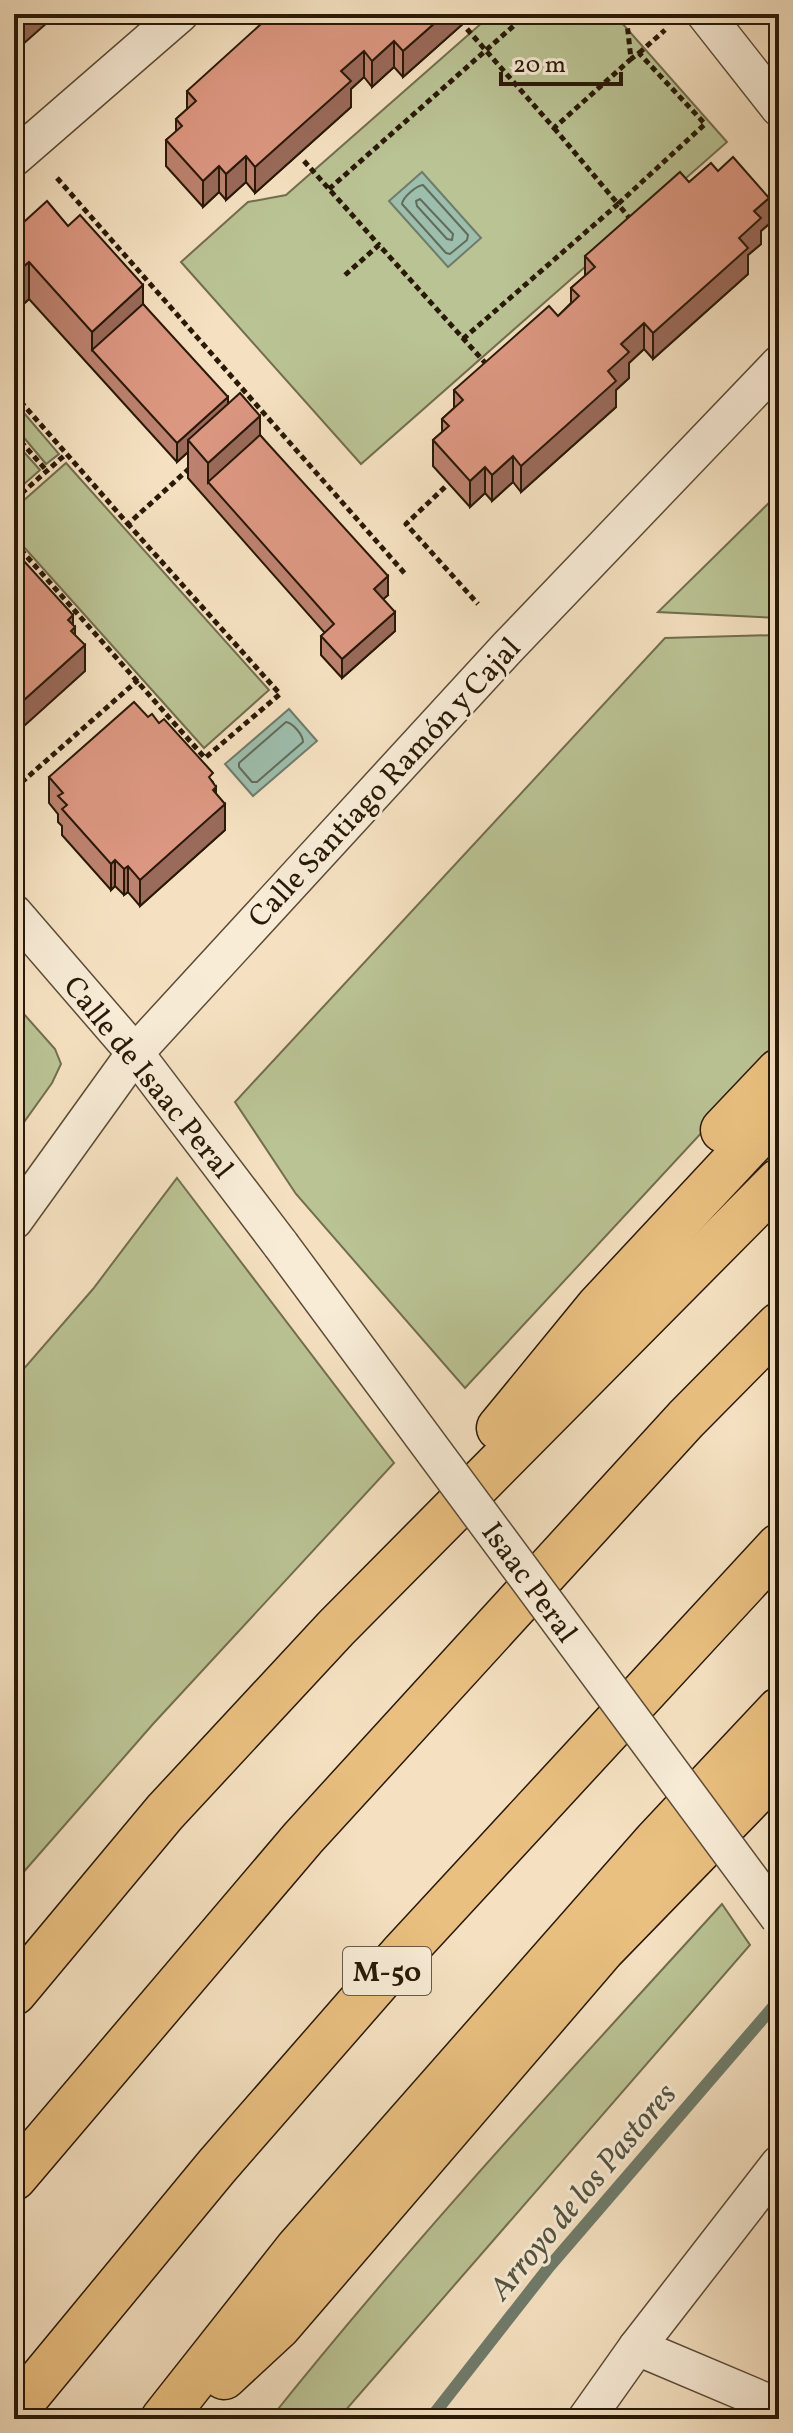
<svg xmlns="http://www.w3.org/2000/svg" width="793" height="2433" font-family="Vollkorn,serif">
	<rect width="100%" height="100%" fill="#f5e1c1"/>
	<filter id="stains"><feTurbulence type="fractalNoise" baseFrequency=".0025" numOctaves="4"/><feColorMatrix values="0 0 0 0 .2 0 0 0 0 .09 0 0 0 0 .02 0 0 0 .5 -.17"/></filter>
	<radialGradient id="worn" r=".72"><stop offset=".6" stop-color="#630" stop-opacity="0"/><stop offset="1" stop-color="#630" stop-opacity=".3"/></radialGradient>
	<g fill="#bac394" stroke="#726e4e" stroke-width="2">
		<polygon points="492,14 614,14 727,142 361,464 181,262 248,202 286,195"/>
		<polygon points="18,406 59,454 46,464 20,433"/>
		<polygon points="14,441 40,470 14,493"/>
		<polygon points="66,463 269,690 204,748 14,536 14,509"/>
		<polygon points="779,493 779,618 658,612"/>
		<polygon points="779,633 779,1049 465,1388 296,1194 235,1102 665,638 777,635"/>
		<polygon points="15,1004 55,1049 61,1064 52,1083 14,1136"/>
		<polygon points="177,1178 394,1463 153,1724 14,1883 14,1380 93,1289"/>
		<path d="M722,1904L750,1945L338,2419H270C413,2240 568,2073 722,1904Z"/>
	</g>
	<g fill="#9dbead" stroke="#6f7c6b" stroke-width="2">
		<polygon points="422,172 481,238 448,267 389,201"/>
		<polygon points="289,709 317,741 253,796 225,764"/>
	</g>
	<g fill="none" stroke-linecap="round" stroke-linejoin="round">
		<g stroke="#636c5a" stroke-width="2">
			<path d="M423,185L468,235L467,240L450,254L446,253L402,204C403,197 416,186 423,185Z"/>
			<polygon points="420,199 453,234 452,240 447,239 417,206 416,201"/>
			<path d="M286,722C293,723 303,735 303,742L257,782H252L239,767V763Z"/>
		</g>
		<polyline stroke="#6f7c6b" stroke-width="12" points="430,2419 549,2267 779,2000"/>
		<defs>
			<g id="minor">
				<polyline points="705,14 779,108"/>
				<polyline points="14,158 180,14"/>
				<polyline points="14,913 135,1053 281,1245"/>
				<polyline points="14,1221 135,1053 508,647 779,364"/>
				<polyline points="637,2347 779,2407"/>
				<polyline points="586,2419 637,2347 779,2164"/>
			</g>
			<g id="motorway">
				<polyline points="723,1130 779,1071"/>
				<polyline points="499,1428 599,1306 779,1113"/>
				<polyline points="14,1993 165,1812 336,1628 779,1181"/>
				<polyline points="14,2178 303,1838 686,1419 779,1325"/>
				<polyline points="224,2377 279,2326 603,1949 779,1768"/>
				<polyline points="14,2412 217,2166 402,1954 779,1546"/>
				<polyline points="163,2419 298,2248 656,1841 779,1710"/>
			</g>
		</defs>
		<use href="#minor" stroke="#5c4b36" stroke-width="39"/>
		<use href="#motorway" stroke="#291907" stroke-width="47"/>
		<g stroke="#291907" stroke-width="5" stroke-dasharray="6 4" stroke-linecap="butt">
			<polyline points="467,29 554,128 631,59 627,23 619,14"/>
			<polyline points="639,53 665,30"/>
			<polyline points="554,128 618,204 705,124 639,53 631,59"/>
			<polyline points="304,161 379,245"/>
			<polyline points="57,178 407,576"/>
			<polyline points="329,189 527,14"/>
			<polyline points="345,275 379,245 488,366"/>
			<polyline points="463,339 618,204 631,220"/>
			<polyline points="14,394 128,524 192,466"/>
			<polyline points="14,434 47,471"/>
			<polyline points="445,487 406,524 478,604"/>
			<polyline points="14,500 66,454"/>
			<polyline points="14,542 205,758 280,694 128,524"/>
			<polyline points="14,789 138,680"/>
		</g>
		<use href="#minor" stroke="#f8ecd7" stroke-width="36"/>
		<use href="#motorway" stroke="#eac080" stroke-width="44"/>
		<defs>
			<polyline id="minor-bridge" points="281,1245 779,1918"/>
		</defs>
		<use href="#minor-bridge" stroke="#5c4b36" stroke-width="39" stroke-linecap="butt"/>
		<use href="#minor-bridge" stroke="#f8ecd7" stroke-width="36"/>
	</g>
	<g fill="#bd826f" stroke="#291907" stroke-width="2">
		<polygon points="474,14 403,77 394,67 372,87 364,77 351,89 351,107 255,193 246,182 226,200 219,192 203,207 166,166 166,140 176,132 176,119 187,109 187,91"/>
		<polygon points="689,182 769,224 761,231 761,244 748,255 748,274 653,359 644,349 629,363 629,378 616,390 616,407 521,492 513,482 492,501 485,493 470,507 433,466 433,440 442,432 442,419 454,408 454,390 558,316 571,303 571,288 585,276 585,256"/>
		<polygon points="68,226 143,304 228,404 260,435 388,595 383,599 395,631 342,678 321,655 321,636 325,633 188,478 188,452 177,462 29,299 17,310 14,307 14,231"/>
		<polygon points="148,717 213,782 225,830 140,906 128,892 124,895 115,886 111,890 62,835 62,826 58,822 58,814 49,803 49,777"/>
	</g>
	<g fill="#9a6a5a" stroke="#291907" stroke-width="2">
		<polygon points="22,14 57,14 14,52 14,21"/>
		<polygon points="445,14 474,14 403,77 403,51"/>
		<polygon points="394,41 394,67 372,87 372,61"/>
		<polygon points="364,51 364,77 351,89 351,107 255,193 255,167 341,71"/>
		<polygon points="246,156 246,182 226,200 226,174"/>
		<polygon points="219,166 219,192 203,207 203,181"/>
		<polygon points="769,198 769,224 761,231 761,244 748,255 748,274 653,359 653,333 739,238 754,211"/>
		<polygon points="29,262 29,299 17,310 17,272"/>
		<polygon points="143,285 143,323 92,350 92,332"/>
		<polygon points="644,323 644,349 629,363 629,378 616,390 616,407 521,492 521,466 608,371 621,344"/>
		<polygon points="228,397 228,416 188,440 188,452 177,462 177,443"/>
		<polygon points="260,416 260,454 208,483 208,463"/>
		<polygon points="513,456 513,482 492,501 492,475"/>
		<polygon points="485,467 485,493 470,507 470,481"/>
		<polygon points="388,576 388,595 374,607 374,589"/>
		<polygon points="395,612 395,631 342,678 342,659"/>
		<polygon points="73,615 73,629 75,627 75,653 68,620"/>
		<polygon points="85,645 85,671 14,735 14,709"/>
		<polygon points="216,787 216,812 225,804 225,830 140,906 140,880"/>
		<polygon points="115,860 115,886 111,890 111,864"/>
		<polygon points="128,866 128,892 124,895 124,869"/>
	</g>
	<g fill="#dc9781" stroke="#291907" stroke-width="2">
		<polygon points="14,14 22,14 14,21"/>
		<polygon points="272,14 445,14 403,51 394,41 372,61 364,51 341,71 351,81 255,167 246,156 226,174 219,166 203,181 166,140 182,126 176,119 196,101 187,91"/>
		<polygon points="733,157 769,198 754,211 761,218 739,238 748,248 653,333 644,323 621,344 629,352 608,371 616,381 521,466 513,456 492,475 485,467 470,481 433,440 449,426 442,419 463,400 454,390 549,306 558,316 579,296 571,288 595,267 585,256 680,172 689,182 711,163 718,171"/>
		<polygon points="47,201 68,226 80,215 143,285 92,332 29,262 17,272 14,269 14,231"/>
		<polygon points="143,304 228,397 177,443 92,350"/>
		<polygon points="240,393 260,416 208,463 188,440"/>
		<polygon points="260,435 388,576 374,589 395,612 342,659 321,636 334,624 208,482"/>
		<polygon points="14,559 19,564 23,560 73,615 68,620 75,627 71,631 85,645 14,709"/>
		<polygon points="134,702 148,717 152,714 159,723 164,719 213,773 209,777 216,787 213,790 225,804 140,880 128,866 124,869 115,860 111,864 62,809 67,805 58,796 63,793 49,777"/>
	</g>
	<g text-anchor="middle" stroke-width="6" stroke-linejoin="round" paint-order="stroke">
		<rect fill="#f8ecd7" stroke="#675845" stroke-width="2" x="343" y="1947" width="88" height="48" rx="6"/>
		<g font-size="28" font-weight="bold" fill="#291907">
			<text x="387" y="1981">M-50</text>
		</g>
		<g font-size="30" fill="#291907" stroke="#f8ecd7">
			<text transform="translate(384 782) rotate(-47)" y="10">Calle Santiago Ramón y Cajal</text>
			<text transform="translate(149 1077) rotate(51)" y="10">Calle de Isaac Peral</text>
			<text transform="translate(530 1582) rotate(54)" y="10">Isaac Peral</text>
		</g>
		<g font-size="32" font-style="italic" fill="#525341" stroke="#f8ecd7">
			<text transform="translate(582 2191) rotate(-50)" y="11">Arroyo de los Pastores</text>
		</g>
	</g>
	<rect width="793" height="2433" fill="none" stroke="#f5e1c1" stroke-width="48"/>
	<rect x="16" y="16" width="761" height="2401" fill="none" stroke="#291907" stroke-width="4"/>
	<rect x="24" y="24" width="745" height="2385" fill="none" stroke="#291907" stroke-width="2"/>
	<path d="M501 72v12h120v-12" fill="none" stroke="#291907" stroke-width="4"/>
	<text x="513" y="72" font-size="24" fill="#291907" stroke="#f8ecd7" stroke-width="6" paint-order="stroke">20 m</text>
	<rect width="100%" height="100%" filter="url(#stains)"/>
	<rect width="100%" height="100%" fill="url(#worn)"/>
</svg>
